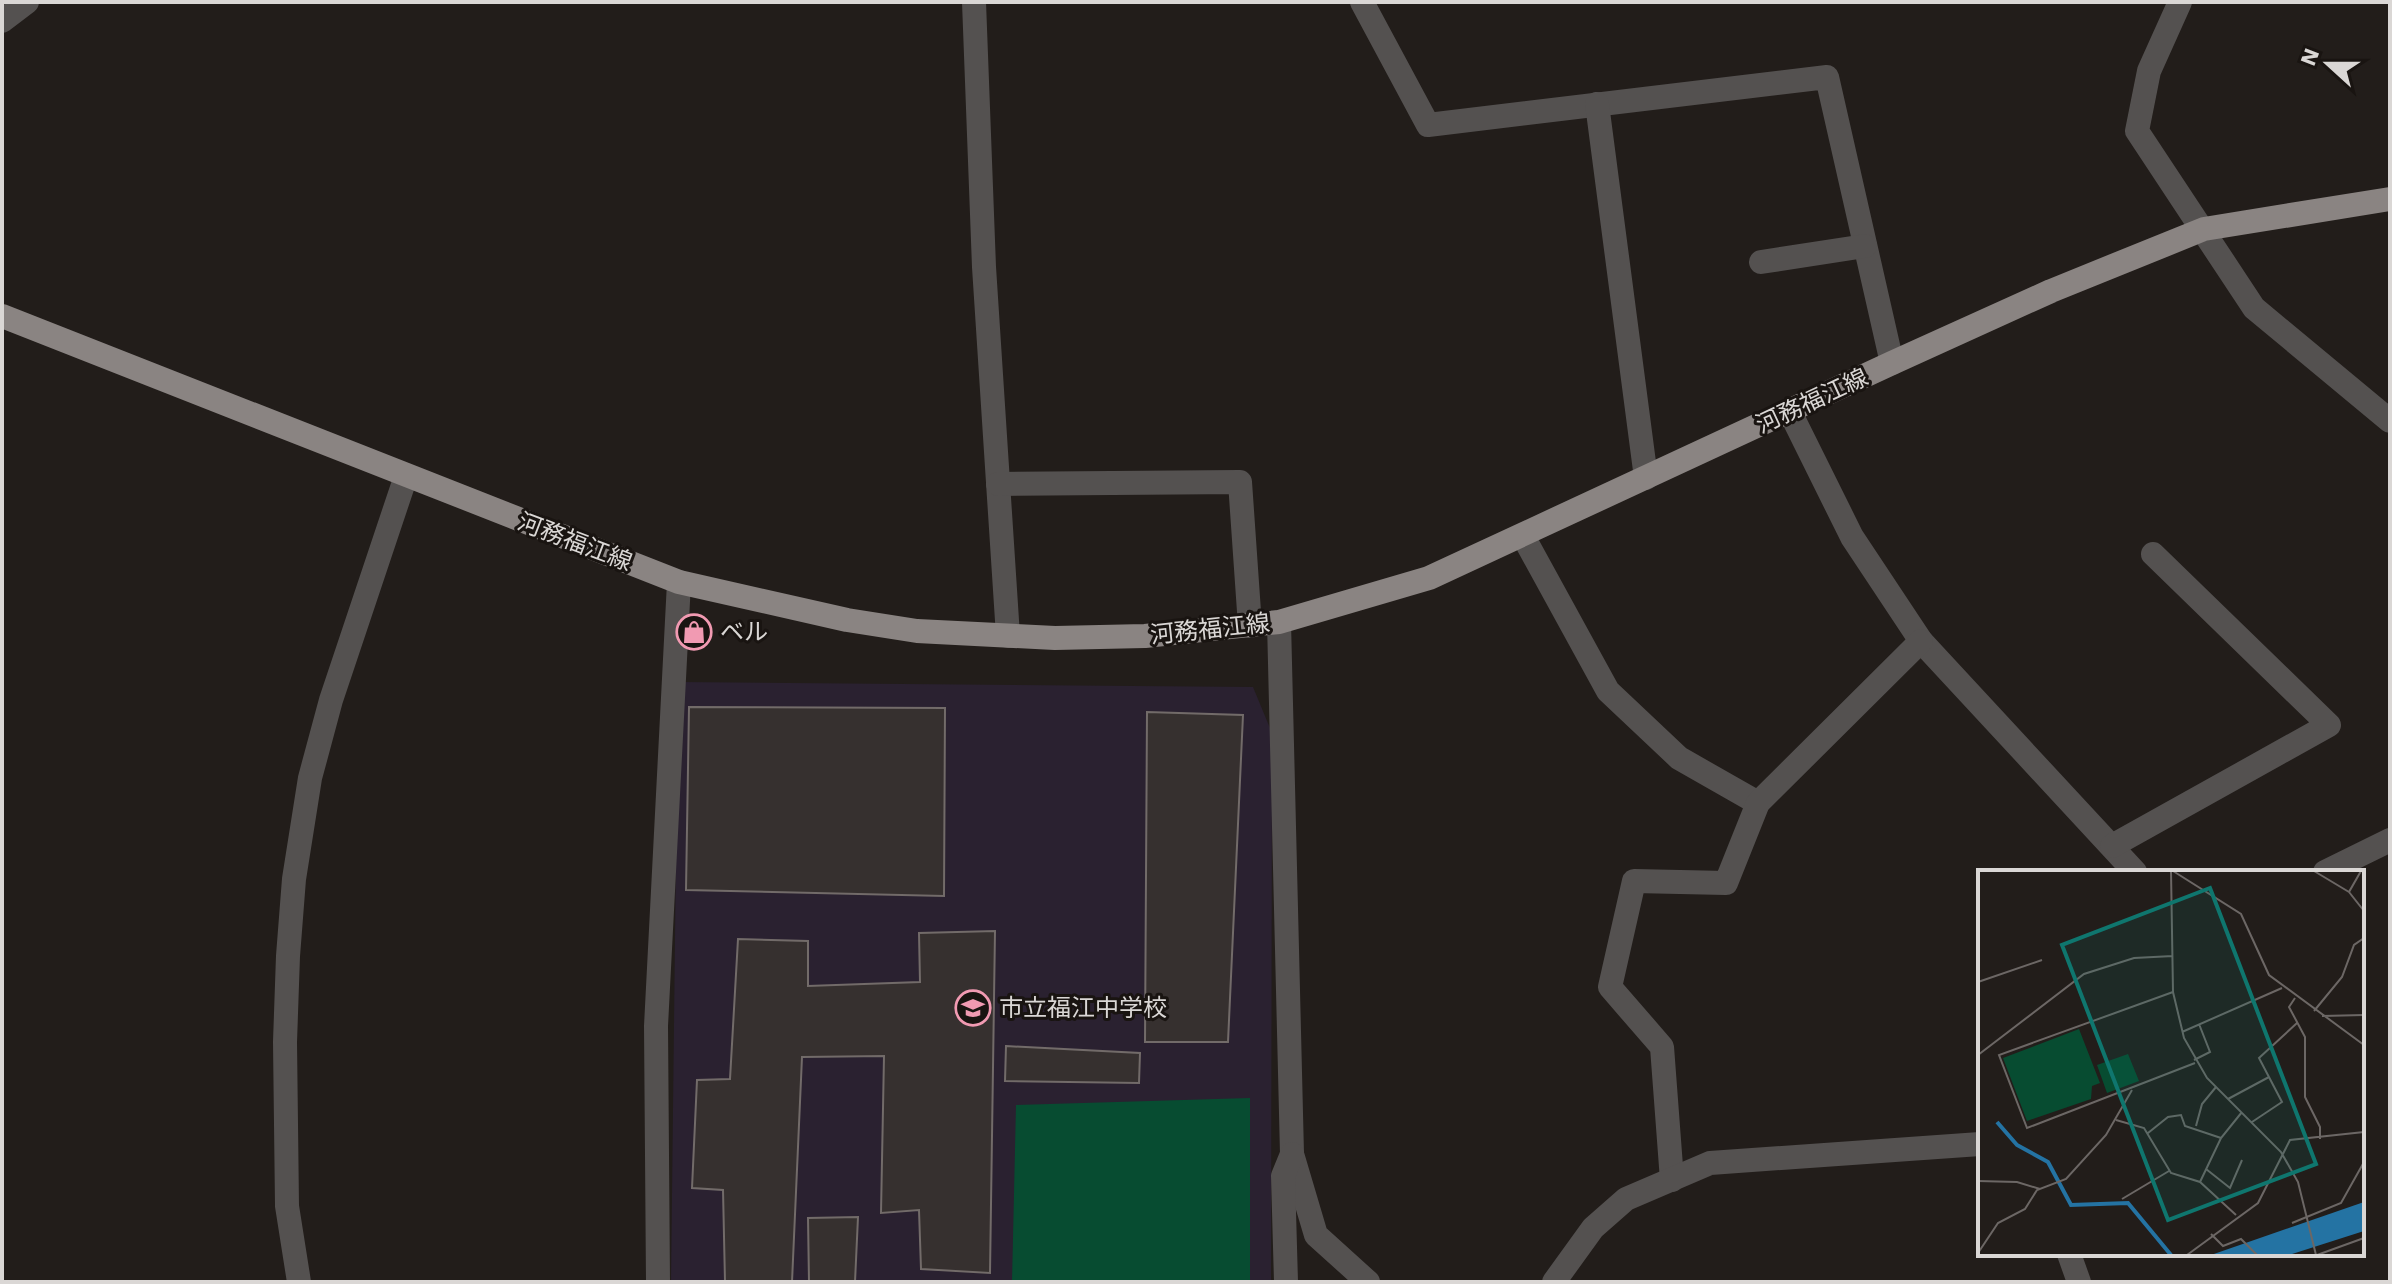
<svg xmlns="http://www.w3.org/2000/svg" width="2392" height="1284" font-family="'Work Sans','Noto Sans JP',sans-serif">
	<rect width="100%" height="100%" fill="#221d1a"/>
	<polygon fill="#2a2130" points="678,682 1253,687 1272,733 1271,1282 671,1282"/>
	<polygon fill="#074c31" points="1250,1098 1250,1282 1012,1282 1016,1105"/>
	<g fill="#36302f" stroke="#726b69" stroke-width="2">
		<polygon points="689,707 945,708 944,896 686,890"/>
		<polygon points="1147,712 1243,715 1228,1042 1145,1042"/>
		<polygon points="995,931 990,1273 921,1269 919,1210 881,1213 884,1056 802,1057 792,1282 725,1282 723,1190 692,1188 697,1080 730,1079 738,939 808,941 808,986 920,982 919,933"/>
		<polygon points="1006,1046 1140,1053 1139,1083 1005,1081"/>
		<polygon points="858,1217 855,1282 809,1282 808,1218"/>
	</g>
	<g fill="none" stroke-linecap="round" stroke-linejoin="round">
		<g stroke="#545150" stroke-width="24">
			<polyline points="974,2 984,267 1008,636"/>
			<polyline points="1362,2 1428,125 1827,77 1892,363"/>
			<polyline points="2180,2 2149,71 2137,131 2254,308 2390,421"/>
			<polyline points="2,21 27,2"/>
			<polyline points="1597,104 1646,478"/>
			<polyline points="1761,262 1865,246"/>
			<polyline points="1790,412 1852,537 1921,641 2135,872"/>
			<polyline points="998,484 1240,482 1250,626"/>
			<polyline points="1523,536 1608,691 1679,758 1758,803"/>
			<polyline points="1279,622 1292,1154 1316,1235 1368,1282"/>
			<polyline points="2112,846 2329,725 2153,554"/>
			<polyline points="2325,872 2390,840"/>
			<polyline points="1672,1180 1662,1047 1610,987 1634,881 1726,883 1758,803 1921,641"/>
			<polyline points="2069,1254 2079,1282"/>
			<polyline points="299,1282 287,1206 285,1042 288,956 294,879 310,778 331,700 406,476"/>
			<polyline points="658,1282 656,1026 679,582"/>
			<polyline points="1286,1282 1283,1176 1292,1154"/>
			<polyline points="1554,1282 1593,1228 1626,1199 1710,1163 1980,1144"/>
		</g>
		<polyline stroke="#8a8482" stroke-width="24" points="2,316 679,582 847,620 917,631 1055,638 1145,636 1279,622 1429,578 1892,363 2051,291 2204,229 2390,199"/>
	</g>
	<defs>
		<symbol id="shop-ring" viewBox="-11 -11 22 22"><circle r="9.5" fill="#191411" stroke="#f19ab2" stroke-width="1.5"/><path d="M-5-2.5h2.3a2.7 3.5 0 0 1 5.4 0H5L5.5 6h-11ZM-1.5-2.5h3a1.5 2.3 0 0 0-3 0Z" fill="#f19ab2"/></symbol>
		<symbol id="school-ring" viewBox="-11 -11 22 22"><circle r="9.5" fill="#191411" stroke="#f19ab2" stroke-width="1.5"/><path d="M0-5L7-2L0 1L-7-2ZM-4 1L0 2.5L4 1V4Q0 6-4 4Z" fill="#f19ab2"/></symbol>
	</defs>
	<g fill-rule="evenodd">
		<use href="#shop-ring" x="674" y="612" width="40" height="40"/>
		<use href="#school-ring" x="953" y="988" width="40" height="40"/>
	</g>
	<g text-anchor="middle" stroke-width="6" stroke-linejoin="round" paint-order="stroke">
		<g font-size="24" fill="#dad7d5" stroke="#191411">
			<text transform="translate(1812 401) rotate(-25)" y="8">河務福江線</text>
			<text transform="translate(575 542) rotate(21)" y="8">河務福江線</text>
			<text transform="translate(1210 629) rotate(-6)" y="8">河務福江線</text>
		</g>
		<g font-size="24" fill="#dad7d5" stroke="#191411" text-anchor="start">
			<text x="720" y="640">ベル</text>
			<text x="999" y="1016">市立福江中学校</text>
		</g>
	</g>
	<g transform="translate(1978 870)">
		<rect width="386" height="386" fill="#221d1a"/>
		<path d="M101,159L122,213L114,216L113,229L49,251L25,188ZM150,184L161,211L129,223L119,195Z" fill="#074c31"/>
		<path d="M386,332V361L311,385H233Z" fill="#2473a3"/>
		<path fill="none" stroke="#2473a3" stroke-width="4" d="M19,252L39,275L70,292L93,335L150,333L193,385"/>
		<path fill="none" stroke="#6c6765" stroke-width="2" d="M193,1L195,122L206,168L229,208L303,282L320,312L338,385M195,1L263,44L291,105L386,175M336,1L371,22M383,1L371,22L386,41M0,112L64,90M195,122L21,185L49,258L217,193M317,128L311,137L327,167V227L342,257V269M336,141L364,107L376,75L386,68M344,146L386,145M204,162L304,118M0,185L106,104L156,88L195,86M216,190L232,182L221,154M250,229L291,207M138,250L166,258L193,303L222,312L258,345M274,252L304,232L281,188L319,153M218,256L224,234L238,217M170,263L190,247L203,245L207,256L243,268M228,299L252,318L264,290M0,311L39,312L62,319M222,312L243,268L264,242M144,329L191,301M314,353L363,333L386,292M233,364L245,376L263,369L279,385M0,383L20,353L47,339L59,320L88,309L128,265L154,220M209,385L280,333L312,270L386,262M339,385L386,368"/>
		<path fill="#0f766e" fill-opacity="0.15" stroke="#0f766e" stroke-width="4" d="M232,18L338,294L190,350L84,75Z"/>
		<rect width="386" height="386" fill="none" stroke="#dad7d5" stroke-width="4"/>
	</g>
	<rect width="2392" height="1284" fill="none" stroke="#dad7d5" stroke-width="8"/>
	<g transform="translate(2328 64) rotate(291)" stroke="#191411" stroke-width="6" paint-order="stroke">
	<path d="M0-6L14 30L0 20L-14 30Z" fill="#dad7d5"/>
	<text y="-12" font-size="22" font-weight="bold" text-anchor="middle" fill="#dad7d5">N</text>
	</g>
</svg>
